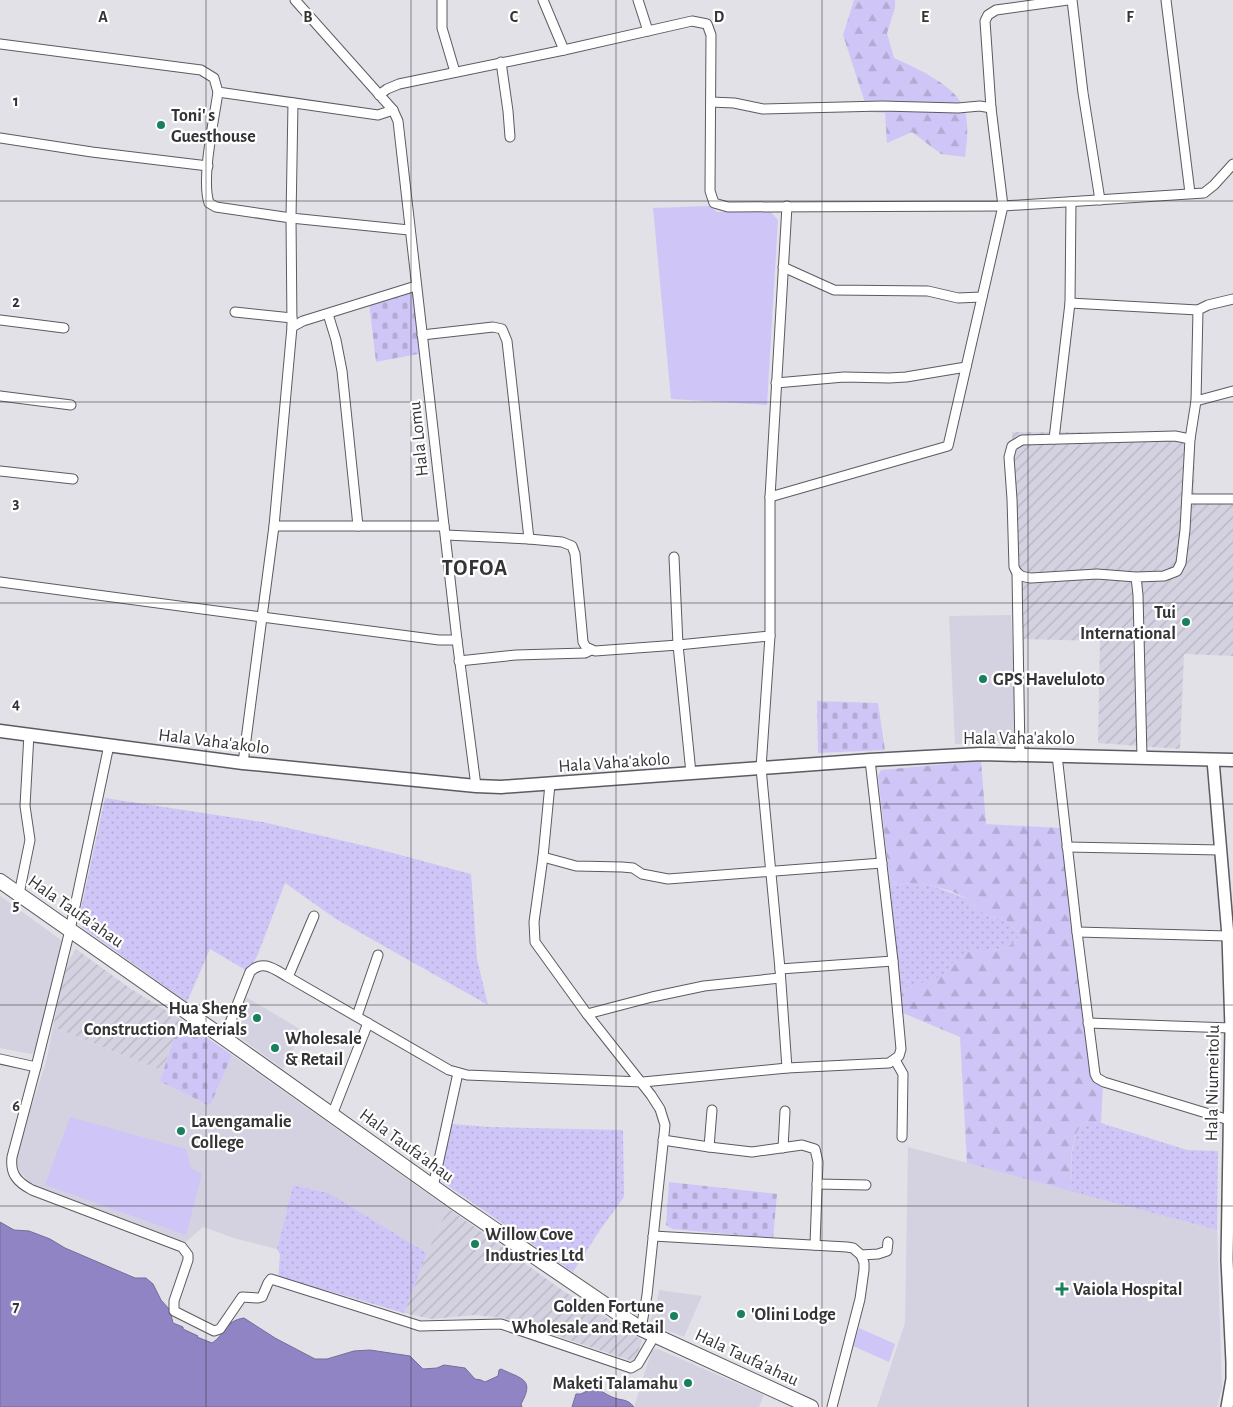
<svg xmlns="http://www.w3.org/2000/svg" width="1233" height="1407" font-family="'Alegreya Sans',sans-serif">
	<defs>
		<pattern id="industrial-furrows" width="10" height="10" patternUnits="userSpaceOnUse" patternTransform="scale(1.25)"><rect width="10" height="10" fill="#d4d2e0"/><path d="M-1 1l2-2M0 10L10 0M9 11l2-2" fill="none" stroke="#b7b5c1"/></pattern>
		<pattern id="grass-dots" width="8" height="8" patternUnits="userSpaceOnUse" patternTransform="scale(1.25)"><rect width="8" height="8" fill="#cfc6f7"/><path d="M2 2h.1M6 6h.1" fill="none" stroke="#b2abd4" stroke-width="1.8" stroke-linecap="round"/></pattern>
		<pattern id="forest-firs" width="22" height="20" patternUnits="userSpaceOnUse" patternTransform="scale(1.25)"><rect width="22" height="20" fill="#cfc6f7"/><path d="M5 1l3.5 6h-7zM16 11l3.5 6h-7z" fill="#b2abd4"/></pattern>
		<pattern id="cemetery-stones" width="16" height="16" patternUnits="userSpaceOnUse" patternTransform="scale(1.25)"><rect width="16" height="16" fill="#cfc6f7"/><path d="M2 7V4a2 2 0 0 1 4 0v3zM10 15v-3a2 2 0 0 1 4 0v3z" fill="#b2abd4"/></pattern>
	</defs>
	<rect width="100%" height="100%" fill="#e2e1e8"/>
	<g fill="#d4d2e0">
		<polygon points="1011,615 1017,743 955,744 949,616"/>
		<polygon points="0,896 64,942 39,1050 31,1054 0,1048"/>
		<polygon points="246,997 303,1031 283,1069 231,1031"/>
		<polygon points="53,1027 163,1071 161,1081 210,1106 232,1055 448,1208 427,1253 329,1193 293,1185 277,1249 237,1239 203,1227 186,1242 31,1184 19,1171 15,1156 46,1062"/>
		<polygon points="908,1147 1217,1230 1222,1388 1217,1407 877,1407 905,1323"/>
		<polygon points="659,1290 702,1296 684,1337 649,1323 657,1302"/>
		<polygon points="658,1349 764,1395 759,1407 634,1407 652,1350"/>
	</g>
	<g fill="url(#industrial-furrows)">
		<polygon points="1012,432 1195,432 1194,503 1233,503 1233,656 1184,654 1180,749 1098,743 1100,641 1021,639 1017,590"/>
		<polygon points="76,949 131,989 180,1019 163,1071 53,1027 60,992 68,962"/>
		<polygon points="448,1208 562,1290 642,1340 635,1362 504,1318 474,1315 432,1319 404,1313 427,1253"/>
	</g>
	<g fill="url(#grass-dots)">
		<polygon points="105,798 263,822 378,849 471,874 477,959 488,1005 336,919 285,883 258,954 249,972 210,949 187,1002 83,928 79,918"/>
		<polygon points="911,883 930,885 968,899 980,911 991,917 1005,919 1020,934 1015,943 1001,949 988,950 954,961 942,977 907,988 901,994 890,884 899,885"/>
		<path d="M1084,1122L1101,1123L1187,1150L1218,1151L1217,1230L1070,1191C1075,1167 1066,1142 1084,1122Z"/>
		<polygon points="452,1124 490,1127 623,1130 624,1197 600,1230 573,1272 441,1181 439,1175"/>
		<polygon points="293,1185 329,1193 427,1253 404,1313 329,1291 278,1280 280,1254 277,1249"/>
	</g>
	<g fill="url(#forest-firs)">
		<path d="M854,0H895V8L887,33L894,58C916,68 958,86 965,111C969,127 967,142 965,157L941,154L912,132L887,143L885,113L868,112L843,35Z"/>
		<path d="M981,761L986,824L1061,828L1070,919L1090,1068L1103,1084L1101,1123L1084,1122C1065,1143 1075,1166 1070,1191L967,1163L960,1037L903,1013L901,994L907,988L942,976L954,961L970,951L1001,949L1015,943L1020,934L1005,919L991,917L980,911L968,899L951,891L930,885L911,883L899,885L890,884L878,776L881,770Z"/>
	</g>
	<g fill="url(#cemetery-stones)">
		<polygon points="413,289 423,353 376,362 369,302"/>
		<polygon points="817,701 878,703 885,750 818,753"/>
		<polygon points="180,1019 232,1055 210,1106 160,1081"/>
		<polygon points="669,1182 777,1194 773,1238 672,1229 666,1225"/>
	</g>
	<g fill="#cfc6f7">
		<polygon points="709,206 717,212 769,210 778,220 767,405 671,399 653,208"/>
		<polygon points="70,1117 186,1149 191,1168 202,1174 186,1235 45,1185"/>
		<polygon points="859,1328 895,1344 889,1362 853,1346"/>
	</g>
	<g fill="#9184c5" stroke="#756c9a">
		<path d="M0,1222L14,1230L29,1231L50,1239L65,1248L135,1278H146L153,1284L161,1300L170,1310L173,1323L183,1327V1329L198,1336L197,1337L212,1343C225,1335 224,1321 244,1318L275,1338L315,1359H327L354,1351L370,1350L410,1356L423,1369L437,1368L444,1365L465,1368L475,1379L481,1380L485,1382L498,1376L499,1370L501,1369C522,1379 535,1379 521,1404L522,1407H0Z"/>
		<path d="M593,1388C601,1390 605,1394 612,1397C621,1401 627,1398 634,1407H572L576,1394H581Z"/>
	</g>
	<g fill="none" stroke-linecap="round" stroke-linejoin="round">
		<defs>
			<g id="minor">
				<polyline points="295,0 393,110 398,121 457,640 476,786"/>
				<polyline points="442,0 442,28 455,72"/>
				<polyline points="543,0 564,50"/>
				<polyline points="638,0 648,31"/>
				<polyline points="1072,0 1083,93 1100,200"/>
				<polyline points="1166,0 1190,193"/>
				<polyline points="0,44 201,70 214,78 218,92 378,115 393,110"/>
				<polyline points="501,62 508,111 510,137"/>
				<polyline points="379,95 387,89 399,84 564,50 692,21 707,24 711,35 710,191 714,203 728,207 1003,206 1204,193 1214,185 1233,164"/>
				<polyline points="711,102 734,103 763,109 882,106 958,108 980,106 991,108"/>
				<polyline points="293,103 291,218 409,230"/>
				<polyline points="0,138 92,152 208,166"/>
				<polyline points="783,267 834,290 928,291 958,298 982,297"/>
				<polyline points="1233,299 1208,305 1198,310 1196,401 1233,391"/>
				<polyline points="1070,303 1198,310"/>
				<polyline points="235,312 292,318"/>
				<polyline points="328,314 336,340 342,371 358,526"/>
				<polyline points="0,320 64,328"/>
				<polyline points="292,327 303,321 416,286"/>
				<polyline points="422,335 493,327 502,329 507,341 529,539"/>
				<polyline points="776,383 844,377 889,378 906,377 966,367"/>
				<polyline points="0,396 71,405"/>
				<polyline points="1054,439 1070,303 1071,202"/>
				<polyline points="1190,439 1196,401"/>
				<polyline points="0,471 73,479"/>
				<polyline points="770,497 948,446 1003,206 991,108 985,21 988,15 996,10 1068,0"/>
				<polyline points="1187,499 1233,499"/>
				<polyline points="274,526 444,526"/>
				<polyline points="446,535 529,539 562,542 572,546 575,554 583,642 586,647 595,651 678,645 691,773"/>
				<polyline points="674,557 678,645 770,636"/>
				<polyline points="1017,573 1020,755"/>
				<path d="M1136,577L1164,576L1177,571L1181,563L1185,530L1190,439L1175,436L1022,440L1012,446L1009,457L1012,499L1014,567C1017,575 1022,577 1031,578L1097,574L1136,577L1138,595L1142,757"/>
				<path d="M0,582L262,617L274,526L292,327L291,218L216,207L209,203C201,179 214,120 218,92"/>
				<polyline points="459,661 516,655 585,653 591,650"/>
				<path d="M109,745L70,930L36,1067L12,1157C10,1174 17,1182 32,1190L182,1247L188,1255V1260L174,1301V1311L214,1331L220,1329L242,1297L258,1298L262,1297L268,1283L271,1279L420,1326L501,1324L631,1368L638,1364L655,1335"/>
				<polyline points="1057,755 1077,932 1095,1074 1097,1078 1104,1082 1229,1120"/>
				<polyline points="243,763 262,617 439,640 457,640"/>
				<polyline points="550,784 543,857 534,922 535,942 587,1014 651,1095 660,1109 665,1125 647,1295 641,1329"/>
				<polyline points="1067,847 1221,850"/>
				<polyline points="543,857 576,866 622,867 633,868 642,874 668,879 882,863"/>
				<polyline points="19,894 30,840 25,806 29,734"/>
				<polyline points="1077,932 1228,936"/>
				<polyline points="780,969 893,961"/>
				<polyline points="288,977 314,916"/>
				<polyline points="587,1014 652,997 704,986 780,978"/>
				<polyline points="357,1016 378,955"/>
				<polyline points="1088,1023 1231,1028"/>
				<path d="M224,1038L250,972C263,959 274,969 288,977L449,1070L467,1075L643,1082L787,1068L889,1063L899,1056L901,1049L893,961L870,760"/>
				<polyline points="0,1059 36,1067"/>
				<polyline points="895,1060 903,1074 902,1137"/>
				<polyline points="787,1068 780,969 761,768 770,636 770,497 787,206"/>
				<polyline points="332,1115 368,1023"/>
				<polyline points="663,1140 709,1147 752,1152 802,1145 815,1149 818,1162 815,1245"/>
				<polyline points="709,1147 712,1110"/>
				<polyline points="783,1148 785,1111"/>
				<polyline points="817,1184 866,1185"/>
				<polyline points="433,1187 458,1073"/>
				<polyline points="653,1236 847,1247 853,1248 861,1255 864,1263 864,1270 860,1299 832,1407"/>
				<polyline points="861,1255 878,1254 887,1251 888,1242"/>
			</g>
			<polyline id="tertiary" points="1213,760 1228,936 1231,1028 1227,1260 1232,1362 1232,1379 1227,1407"/>
			<polyline id="secondary" points="0,731 243,763 476,786 501,787 870,760 981,754 1233,760"/>
			<polyline id="primary" points="0,881 224,1038 453,1201 641,1329 811,1407"/>
		</defs>
		<use href="#minor" stroke="#5b5b60" stroke-width="11"/>
		<use href="#tertiary" stroke="#5b5b60" stroke-width="14"/>
		<use href="#secondary" stroke="#5b5b60" stroke-width="15"/>
		<use href="#primary" stroke="#5b5b60" stroke-width="16"/>
		<use href="#minor" stroke="#fff" stroke-width="9"/>
		<use href="#tertiary" stroke="#fff" stroke-width="11"/>
		<use href="#secondary" stroke="#fff" stroke-width="12"/>
		<use href="#primary" stroke="#fff" stroke-width="14"/>
	</g>
	<path fill="none" stroke="#343436" stroke-width="1" stroke-opacity="0.55" d="M206,0V1407M411,0V1407M616,0V1407M822,0V1407M1028,0V1407M0,201H1233M0,402H1233M0,603H1233M0,804H1233M0,1005H1233M0,1206H1233"/>
	<g fill="#16815c" stroke="#fff" stroke-width="2">
		<circle cx="161" cy="125" r="5"/>
		<circle cx="1186" cy="622" r="5"/>
		<circle cx="983" cy="679" r="5"/>
		<circle cx="257" cy="1018" r="5"/>
		<circle cx="275" cy="1048" r="5"/>
		<circle cx="181" cy="1131" r="5"/>
		<circle cx="475" cy="1244" r="5"/>
		<path d="M1059.5 1281.5h5v5h5v5h-5v5h-5v-5h-5v-5h5z"/>
		<circle cx="741" cy="1314" r="5"/>
		<circle cx="674" cy="1316" r="5"/>
		<circle cx="688" cy="1383" r="5"/>
	</g>
	<g text-anchor="middle" stroke-width="4.5" stroke-linejoin="round" paint-order="stroke">
		<g font-size="18" font-weight="bold" fill="#343436" stroke="#fff" text-anchor="start">
			<text x="171" y="121">Toni' s<tspan x="171" dy="21">Guesthouse</tspan></text>
			<text x="1176" y="618" text-anchor="end">Tui<tspan x="1176" dy="21">International</tspan></text>
			<text x="993" y="685">GPS Haveluloto</text>
			<text x="247" y="1014" text-anchor="end">Hua Sheng<tspan x="247" dy="21">Construction Materials</tspan></text>
			<text x="285" y="1044">Wholesale<tspan x="285" dy="21">&amp; Retail</tspan></text>
			<text x="191" y="1127">Lavengamalie<tspan x="191" dy="21">College</tspan></text>
			<text x="485" y="1240">Willow Cove<tspan x="485" dy="21">Industries Ltd</tspan></text>
			<text x="1073" y="1295">Vaiola Hospital</text>
			<text x="664" y="1312" text-anchor="end">Golden Fortune<tspan x="664" dy="21">Wholesale and Retail</tspan></text>
			<text x="751" y="1320">'Olini Lodge</text>
			<text x="678" y="1389" text-anchor="end">Maketi Talamahu</text>
		</g>
		<g font-size="18" fill="#343436" stroke="#fff">
			<text transform="translate(418 439) rotate(-96)" y="6">Hala Lomu</text>
			<text x="1019" y="744">Hala Vaha'akolo</text>
			<text transform="translate(214 741) rotate(7)" y="6">Hala Vaha'akolo</text>
			<text transform="translate(614 762) rotate(-4)" y="6">Hala Vaha'akolo</text>
			<text transform="translate(76 911) rotate(35)" y="6">Hala Taufa'ahau</text>
			<text transform="translate(1212 1083) rotate(-89)" y="6">Hala Niumeitolu</text>
			<text transform="translate(407 1145) rotate(36)" y="6">Hala Taufa'ahau</text>
			<text transform="translate(747 1357) rotate(25)" y="6">Hala Taufa'ahau</text>
		</g>
		<g font-size="22" font-weight="bold" letter-spacing="1" fill="#343436" stroke="#fff">
			<text x="475" y="575">TOFOA</text>
		</g>
	</g>
	<g font-size="16" text-anchor="middle" font-weight="bold" fill="#343436" stroke="#fff" stroke-width="4.5" stroke-linejoin="round" paint-order="stroke">
		<text x="103" y="22">A</text>
		<text x="308" y="22">B</text>
		<text x="514" y="22">C</text>
		<text x="719" y="22">D</text>
		<text x="925" y="22">E</text>
		<text x="1130" y="22">F</text>
		<text x="16" y="106">1</text>
		<text x="16" y="307">2</text>
		<text x="16" y="508">3</text>
		<text x="16" y="709">4</text>
		<text x="16" y="910">5</text>
		<text x="16" y="1111">6</text>
		<text x="16" y="1312">7</text>
	</g>
</svg>
